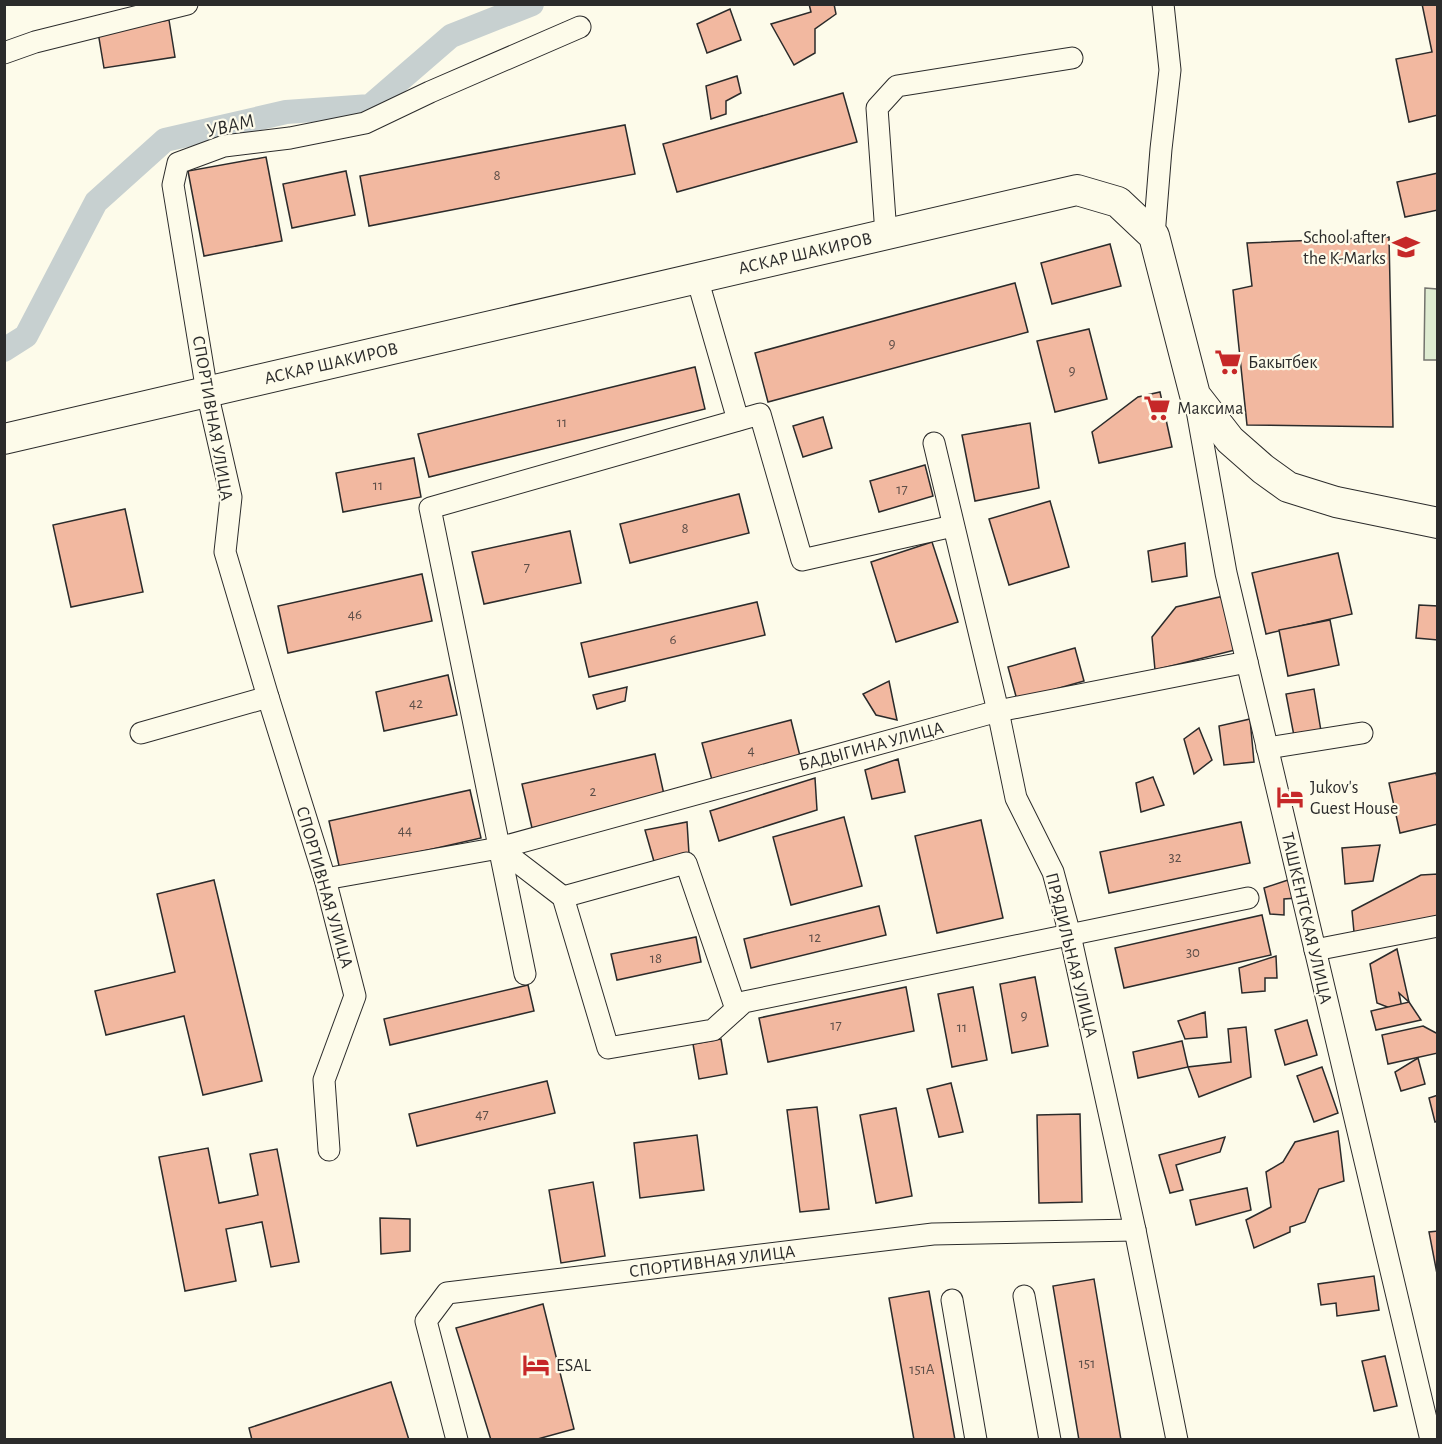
<svg xmlns="http://www.w3.org/2000/svg" width="1442" height="1444" font-family="'Alegreya Sans',sans-serif">
	<rect width="100%" height="100%" fill="#fdfbea"/>
	<polygon fill="#deebd1" stroke="#74746e" stroke-width="1.5" points="1425,288 1437,289 1437,360 1424,360"/>
	<g fill="none" stroke-linecap="round" stroke-linejoin="round">
		<polyline stroke="#c7d0d0" stroke-width="24" points="4,350 26,336 96,202 165,140 286,112 370,106 451,36 532,4"/>
	</g>
	<g fill="#f2b8a0" stroke="#2b2b2b" stroke-width="1.5">
		<polygon points="809,4 834,4 836,14 815,29 815,53 794,65 771,24 811,12"/>
		<polygon points="1422,4 1438,4 1438,115 1409,122 1396,59 1432,52"/>
		<polygon points="730,9 741,40 707,53 697,24"/>
		<polygon points="169,20 175,57 104,68 98,32"/>
		<polygon points="737,76 741,93 726,101 726,114 711,119 706,86"/>
		<polygon points="843,93 857,142 677,192 663,144"/>
		<polygon points="625,125 635,174 369,226 360,176"/>
		<polygon points="266,157 282,241 204,256 188,171"/>
		<polygon points="346,171 355,215 292,228 283,184"/>
		<polygon points="1438,173 1438,210 1405,217 1397,182"/>
		<polygon points="1389,237 1393,427 1247,425 1233,290 1252,286 1247,243"/>
		<polygon points="1110,244 1121,286 1052,304 1041,263"/>
		<polygon points="1015,283 1028,332 768,402 755,353"/>
		<polygon points="1089,329 1107,399 1055,412 1037,341"/>
		<polygon points="695,367 705,409 429,477 418,434"/>
		<polygon points="1160,392 1172,447 1099,463 1092,432 1138,397"/>
		<polygon points="823,417 832,448 803,457 793,426"/>
		<polygon points="1030,423 1039,488 975,501 962,435"/>
		<polygon points="414,458 421,497 343,512 336,473"/>
		<polygon points="925,465 933,496 879,512 870,481"/>
		<polygon points="739,494 749,533 630,563 620,524"/>
		<polygon points="1050,501 1069,567 1009,585 989,519"/>
		<polygon points="125,509 143,592 71,607 53,525"/>
		<polygon points="570,531 581,583 484,604 472,552"/>
		<polygon points="932,542 958,622 896,642 871,562"/>
		<polygon points="1185,543 1187,576 1152,582 1148,551"/>
		<polygon points="1338,553 1352,614 1266,634 1252,573"/>
		<polygon points="422,574 432,621 288,653 278,606"/>
		<polygon points="1224,596 1243,648 1155,670 1152,637 1176,607"/>
		<polygon points="757,602 765,635 589,677 581,643"/>
		<polygon points="1419,605 1438,606 1438,640 1416,638"/>
		<polygon points="1330,620 1339,665 1288,676 1279,630"/>
		<polygon points="1075,648 1084,681 1017,700 1008,667"/>
		<polygon points="448,675 457,715 384,731 376,692"/>
		<polygon points="889,681 897,720 876,715 863,694"/>
		<polygon points="627,687 625,701 597,709 593,695"/>
		<polygon points="1314,689 1321,731 1294,736 1286,694"/>
		<polygon points="1250,719 1254,762 1224,765 1219,726"/>
		<polygon points="791,720 800,756 712,780 702,743"/>
		<polygon points="1199,728 1212,760 1194,774 1184,739"/>
		<polygon points="655,754 665,799 532,828 522,784"/>
		<polygon points="898,759 905,792 872,799 865,770"/>
		<polygon points="1436,773 1438,782 1438,824 1400,833 1389,783"/>
		<polygon points="1153,777 1164,805 1141,812 1136,783"/>
		<polygon points="815,778 817,810 719,841 710,811"/>
		<polygon points="470,790 481,838 340,870 329,821"/>
		<polygon points="844,817 862,886 791,905 773,837"/>
		<polygon points="981,820 1003,918 937,933 915,836"/>
		<polygon points="687,822 689,854 655,865 645,830"/>
		<polygon points="1241,822 1250,863 1109,893 1100,852"/>
		<polygon points="1380,845 1373,881 1345,884 1342,848"/>
		<polygon points="1438,874 1438,923 1354,932 1352,911 1421,875"/>
		<polygon points="1291,879 1297,898 1284,899 1284,915 1270,914 1264,888"/>
		<polygon points="214,880 262,1081 203,1095 184,1016 106,1035 95,991 175,972 157,894"/>
		<polygon points="879,906 886,935 751,968 744,939"/>
		<polygon points="1262,915 1271,955 1124,988 1115,948"/>
		<polygon points="696,937 701,962 617,980 611,954"/>
		<polygon points="1397,949 1409,1002 1399,993 1403,1013 1377,1003 1370,964"/>
		<polygon points="1276,956 1277,978 1265,978 1265,991 1242,993 1239,968"/>
		<polygon points="1035,977 1048,1046 1012,1053 1000,984"/>
		<polygon points="528,985 534,1011 390,1045 384,1019"/>
		<polygon points="906,987 914,1031 768,1062 759,1018"/>
		<polygon points="973,987 987,1060 952,1067 938,994"/>
		<polygon points="1409,1002 1421,1020 1376,1030 1371,1011"/>
		<polygon points="1205,1012 1207,1037 1185,1039 1178,1021"/>
		<polygon points="1307,1020 1317,1055 1285,1065 1275,1030"/>
		<polygon points="1423,1026 1438,1034 1438,1053 1388,1064 1382,1035"/>
		<polygon points="1246,1027 1251,1077 1199,1097 1188,1067 1231,1062 1228,1029"/>
		<polygon points="721,1039 727,1074 699,1079 693,1044"/>
		<polygon points="1182,1041 1188,1067 1138,1078 1133,1052"/>
		<polygon points="1418,1058 1425,1084 1401,1091 1395,1072"/>
		<polygon points="1322,1067 1338,1113 1314,1122 1297,1076"/>
		<polygon points="547,1081 555,1113 417,1146 409,1114"/>
		<polygon points="951,1083 963,1132 939,1137 927,1089"/>
		<polygon points="1438,1095 1438,1121 1435,1122 1429,1098"/>
		<polygon points="817,1107 829,1209 800,1212 787,1110"/>
		<polygon points="896,1108 912,1196 876,1203 860,1115"/>
		<polygon points="1080,1114 1082,1202 1039,1203 1037,1115"/>
		<polygon points="1338,1131 1344,1181 1319,1189 1305,1222 1290,1227 1290,1232 1254,1248 1246,1220 1271,1207 1266,1172 1283,1162 1295,1142"/>
		<polygon points="697,1135 704,1190 640,1198 634,1143"/>
		<polygon points="1225,1137 1220,1152 1176,1165 1183,1190 1170,1193 1159,1155"/>
		<polygon points="208,1148 219,1203 258,1195 250,1154 277,1149 299,1262 271,1267 262,1222 226,1229 236,1281 185,1291 159,1157"/>
		<polygon points="593,1182 605,1256 561,1263 549,1190"/>
		<polygon points="1247,1188 1251,1210 1196,1225 1190,1200"/>
		<polygon points="380,1218 410,1219 410,1251 381,1254"/>
		<polygon points="1438,1231 1438,1279 1429,1232"/>
		<polygon points="1374,1276 1379,1310 1337,1316 1336,1303 1321,1305 1318,1284"/>
		<polygon points="1094,1279 1121,1440 1079,1440 1053,1286"/>
		<polygon points="929,1291 955,1440 914,1440 889,1298"/>
		<polygon points="543,1304 574,1429 534,1440 491,1440 456,1328"/>
		<polygon points="1385,1356 1397,1406 1374,1411 1362,1361"/>
		<polygon points="391,1382 409,1440 252,1440 249,1428"/>
	</g>
	<g fill="none" stroke-linecap="round" stroke-linejoin="round">
		<defs>
			<g id="street">
				<polyline points="4,53 35,42 187,4"/>
				<polyline points="886,234 877,108 897,86 1072,58"/>
				<polyline points="1154,236 1161,149 1170,70 1163,4"/>
				<polyline points="697,278 738,420"/>
				<polyline points="1195,399 1226,573 1431,1440"/>
				<polyline points="934,443 998,711 1016,798 1053,872 1070,935 1135,1230 1177,1440"/>
				<polyline points="141,733 268,697"/>
				<polyline points="1267,748 1362,733"/>
				<polyline points="499,848 563,897 608,1048 713,1030 744,1002 1248,898"/>
				<polyline points="325,879 499,848 998,711 1247,662"/>
				<polyline points="563,897 686,863 736,1009"/>
				<polyline points="1315,950 1438,926"/>
				<polyline points="525,974 430,508 760,414 802,560 953,526"/>
				<polyline points="329,1150 324,1080 355,996 325,879 268,697 225,552 231,497 207,392 173,185 178,163 224,146 290,138 365,123 430,92 580,27"/>
				<polyline points="1024,1296 1050,1440"/>
				<polyline points="952,1300 976,1440"/>
				<polyline points="457,1440 426,1321 447,1293 933,1234 1135,1230"/>
			</g>
			<polyline id="secondary" points="4,439 1077,190 1118,202 1154,236 1195,395 1230,440 1263,469 1288,487 1336,502 1438,523"/>
		</defs>
		<use href="#street" stroke="#2b2b2b" stroke-width="23"/>
		<use href="#secondary" stroke="#2b2b2b" stroke-width="32"/>
		<use href="#street" stroke="#fdfbea" stroke-width="21"/>
		<use href="#secondary" stroke="#fdfbea" stroke-width="30"/>
	</g>
	<defs>
		<symbol id="school-bare" viewBox="-9 -9 18 18"><path d="M0-5L7-2L0 1L-7-2ZM-4 1L0 2.5L4 1V4Q0 6-4 4Z" fill="#c62828" stroke="#fdfbea" stroke-width="2.5" paint-order="stroke"/></symbol>
		<symbol id="supermarket-bare" viewBox="-9 -9 18 18"><path d="M-6-5.5h2.5l.6 2H6L4.5 2H-2.5L-4.4-4H-6ZM-1.5 3.2a1.3 1.3 0 1 0 .1 0ZM3 3.2a1.3 1.3 0 1 0 .1 0Z" fill="#c62828" stroke="#fdfbea" stroke-width="2.5" paint-order="stroke"/></symbol>
		<symbol id="hotel-bare" viewBox="-9 -9 18 18"><path d="M-6-4.5h1.5V1H6V5H4.5V3h-9V5H-6ZM-4 0a1.8 1.8 0 1 1 3.6 0ZM.5 0V-2.5h3Q6-2.5 6 0Z" fill="#c62828" stroke="#fdfbea" stroke-width="2.5" paint-order="stroke"/></symbol>
	</defs>
	<g fill-rule="evenodd">
		<use href="#school-bare" x="1387" y="228" width="38" height="38"/>
		<use href="#supermarket-bare" x="1209" y="343" width="38" height="38"/>
		<use href="#supermarket-bare" x="1138" y="389" width="38" height="38"/>
		<use href="#hotel-bare" x="1271" y="778" width="38" height="38"/>
		<use href="#hotel-bare" x="517" y="1346" width="38" height="38"/>
	</g>
	<g text-anchor="middle" stroke-width="4.5" stroke-linejoin="round" paint-order="stroke">
		<g font-size="15" fill="#5d4e48">
			<text x="497" y="180">8</text>
			<text x="892" y="348">9</text>
			<text x="1072" y="375">9</text>
			<text x="562" y="427">11</text>
			<text x="378" y="490">11</text>
			<text x="902" y="494">17</text>
			<text x="685" y="533">8</text>
			<text x="527" y="572">7</text>
			<text x="355" y="619">46</text>
			<text x="673" y="644">6</text>
			<text x="416" y="708">42</text>
			<text x="751" y="755">4</text>
			<text x="593" y="796">2</text>
			<text x="405" y="835">44</text>
			<text x="1175" y="862">32</text>
			<text x="815" y="942">12</text>
			<text x="1193" y="957">30</text>
			<text x="656" y="963">18</text>
			<text x="1024" y="1020">9</text>
			<text x="836" y="1030">17</text>
			<text x="962" y="1032">11</text>
			<text x="482" y="1119">47</text>
			<text x="1087" y="1368">151</text>
			<text x="922" y="1374">151А</text>
		</g>
		<g font-size="18" fill="#2b2b2b" stroke="#fdfbea" text-anchor="start">
			<text x="1386" y="243" text-anchor="end">School after<tspan x="1386" dy="21">the K-Marks</tspan></text>
			<text x="1248" y="368">Бакытбек</text>
			<text x="1177" y="414">Максима</text>
			<text x="1310" y="793">Jukov's<tspan x="1310" dy="21">Guest House</tspan></text>
			<text x="556" y="1371">ESAL</text>
		</g>
		<g font-size="18" fill="#2b2b2b" stroke="#fdfbea">
			<text transform="translate(805 253) rotate(-13)" y="6">АСКАР ШАКИРОВ</text>
			<text transform="translate(331 363) rotate(-13)" y="6">АСКАР ШАКИРОВ</text>
			<text transform="translate(213 418) rotate(80)" y="6">СПОРТИВНАЯ УЛИЦА</text>
			<text transform="translate(871 746) rotate(-15)" y="6">БАДЫГИНА УЛИЦА</text>
			<text transform="translate(325 887) rotate(74)" y="6">СПОРТИВНАЯ УЛИЦА</text>
			<text transform="translate(1307 918) rotate(77)" y="6">ТАШКЕНТСКАЯ УЛИЦА</text>
			<text transform="translate(1072 955) rotate(76)" y="6">ПРЯДИЛЬНАЯ УЛИЦА</text>
			<text transform="translate(712 1261) rotate(-7)" y="6">СПОРТИВНАЯ УЛИЦА</text>
		</g>
		<g font-size="20" font-style="italic" fill="#2b2b2b" stroke="#fdfbea">
			<text transform="translate(230 125) rotate(-13)" y="7">УВАМ</text>
		</g>
	</g>
	<rect width="1442" height="1444" fill="none" stroke="#2b2b2b" stroke-width="12"/>
</svg>
